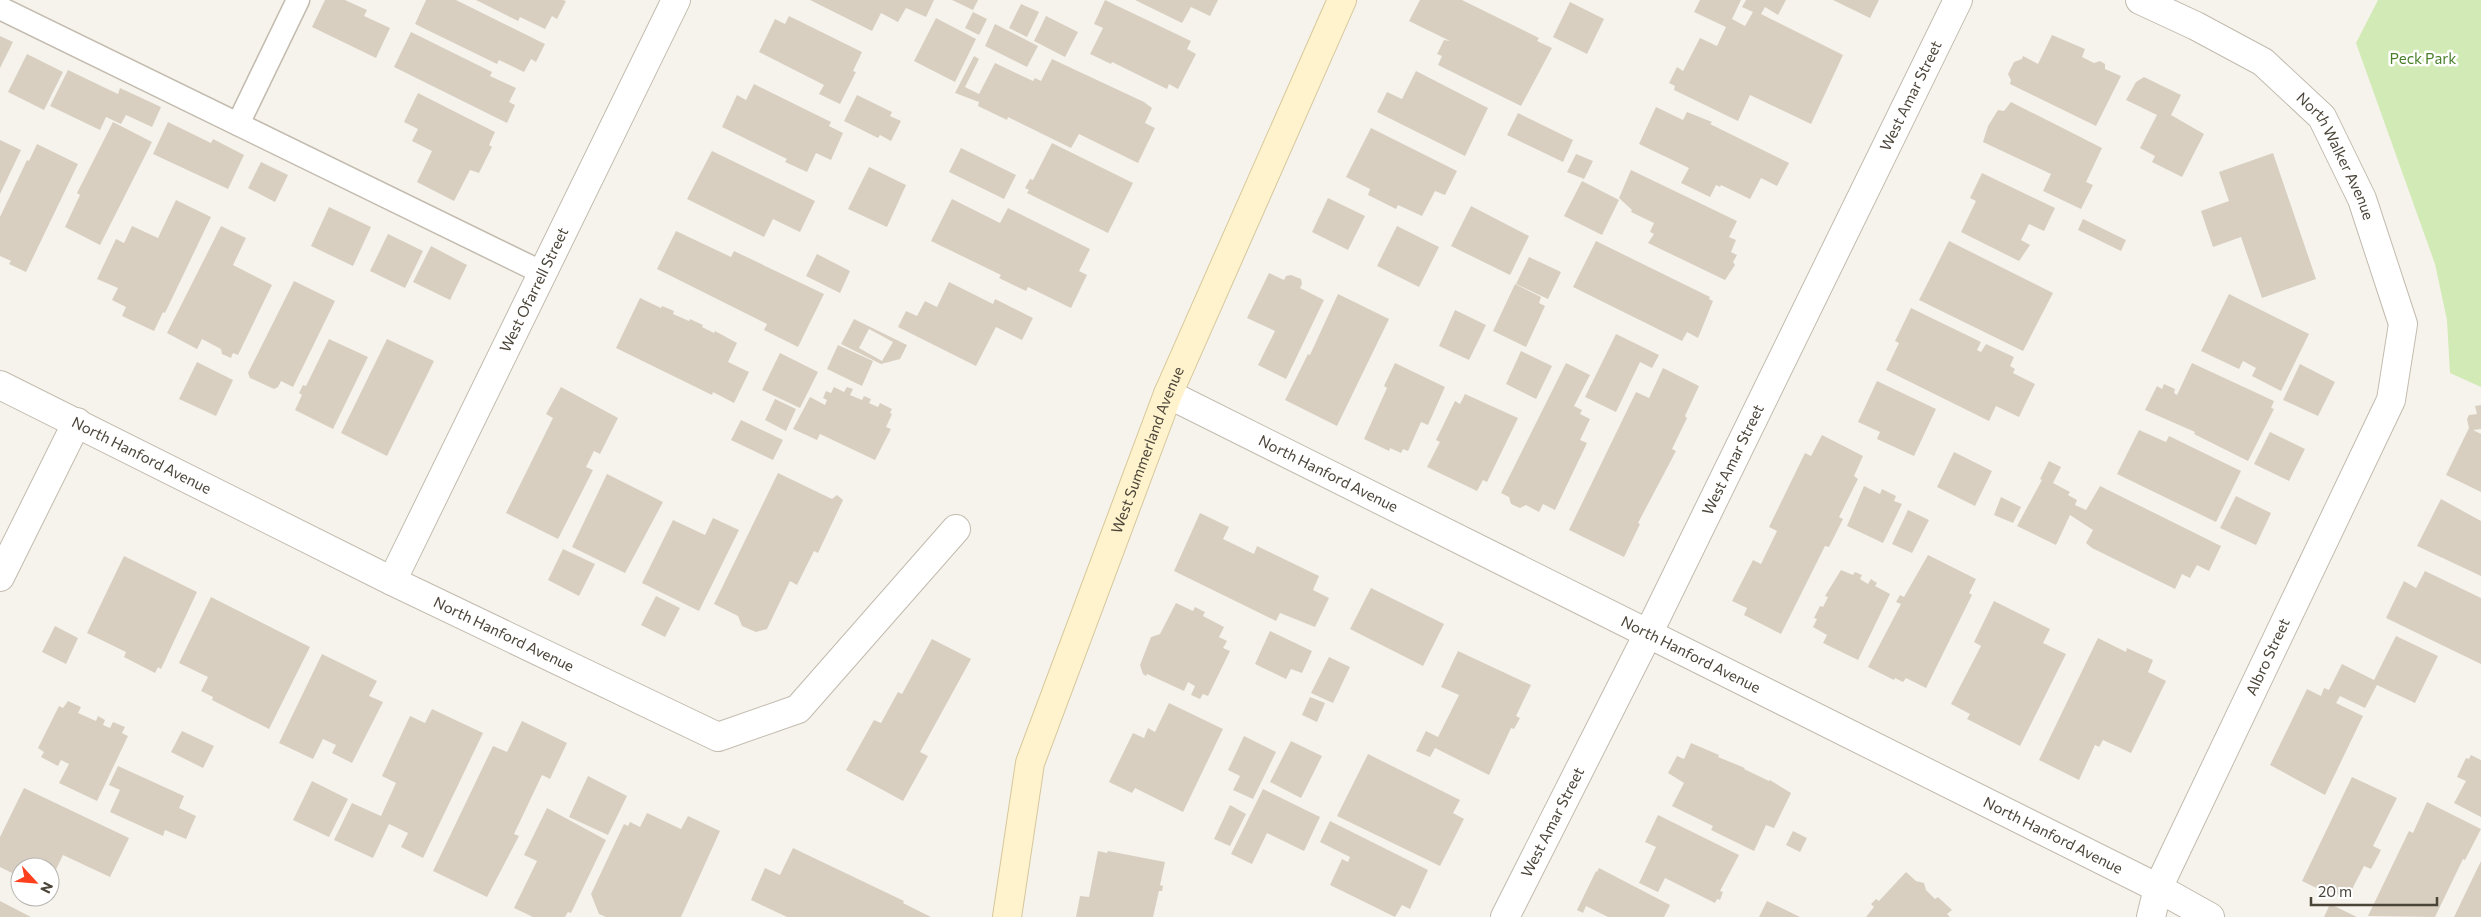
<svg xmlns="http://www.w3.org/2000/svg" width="2481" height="917" font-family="Commissioner,sans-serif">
	<rect width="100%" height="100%" fill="#f6f3ec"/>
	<polygon fill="#d2eab5" points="2378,0 2481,0 2481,387 2450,373 2447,320 2435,264 2356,43"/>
	<g fill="#d8cfc1" fill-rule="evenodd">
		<polygon points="325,0 345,0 367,10 364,16 390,28 376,58 312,27"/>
		<polygon points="426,0 456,0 545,44 536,62 531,59 524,72 499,60 497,64 415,24"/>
		<polygon points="476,0 563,0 566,1 557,19 552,16 545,29 520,17 518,21"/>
		<polygon points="810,0 934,0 926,17 906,8 898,22 881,13 872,31"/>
		<polygon points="952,0 978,0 973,10"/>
		<polygon points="1105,0 1191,41 1187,49 1196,54 1178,89 1169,84 1167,89 1112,62 1111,64 1090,54 1103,28 1094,24"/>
		<polygon points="1135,0 1218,0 1210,16 1191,7 1182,23"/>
		<polygon points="1420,0 1462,0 1539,38 1537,41 1552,48 1521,106 1438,65 1442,56 1437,54 1444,40 1450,41 1409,21"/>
		<polygon points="1700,0 1741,0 1732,19 1745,26 1753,12 1742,7 1746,0 1786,0 1778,15 1765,7 1761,14 1843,55 1811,124 1750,95 1738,121 1674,90 1675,86 1669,83 1677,67 1683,71 1700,38 1717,46 1726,27 1694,12"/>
		<polygon points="1833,0 1879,0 1870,18"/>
		<polygon points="1570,2 1604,19 1587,54 1553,37"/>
		<polygon points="1021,4 1039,12 1027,37 1009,28"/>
		<polygon points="973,12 987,19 979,35 965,28"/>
		<polygon points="789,16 862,52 853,71 856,72 840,104 819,94 824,85 759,52 775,19 785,24"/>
		<polygon points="1046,16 1078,32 1065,57 1034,41"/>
		<polygon points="936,18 976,39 955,82 914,61"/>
		<polygon points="995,24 1038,46 1027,67 985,46"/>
		<polygon points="411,32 492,72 490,76 516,88 509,102 515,105 507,123 394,67"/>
		<polygon points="2052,35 2085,49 2082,57 2094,63 2100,61 2105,64 2105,69 2121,76 2096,126 2010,84 2011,80 2008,74 2014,62 2022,59 2023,56 2038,64"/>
		<polygon points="0,36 13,42 0,68"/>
		<polygon points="27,54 63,72 44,110 8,92"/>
		<polygon points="974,56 979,59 965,87 979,94 995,63 1033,81 1035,78 1041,81 1052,59 1144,102 1152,108 1145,123 1155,128 1138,163 1079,134 1071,148 1008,117 1007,120 978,106 979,102 955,93"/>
		<polygon points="68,70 118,94 120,88 161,107 152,127 126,115 121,124 106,117 100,130 50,106"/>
		<polygon points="1416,71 1488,108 1465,156 1377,112 1387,92 1402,99"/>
		<polygon points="2144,77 2181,95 2171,115 2204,134 2182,177 2152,162 2155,156 2140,148 2157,115 2126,100 2136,82"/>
		<polygon points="754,84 831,122 829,126 843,133 831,160 816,153 807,172 785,162 787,159 722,127 737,95 746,100"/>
		<polygon points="418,93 495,132 489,145 492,147 479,173 470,170 454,201 417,182 432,151 412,141 418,129 404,122"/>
		<polygon points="857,95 892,112 890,116 901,121 891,141 880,135 878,138 844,121"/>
		<polygon points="2011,102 2102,148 2086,182 2093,185 2081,209 2043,191 2051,174 1983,142 1988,126 1998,110 2004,111"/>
		<polygon points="1656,107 1683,120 1687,112 1712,122 1710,124 1789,163 1777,186 1761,178 1750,199 1721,185 1720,187 1716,185 1710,197 1681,183 1689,168 1639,144"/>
		<polygon points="1518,113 1573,140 1563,162 1507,135"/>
		<polygon points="113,122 152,142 100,245 65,227 80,195 77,193"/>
		<polygon points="168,122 211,143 213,139 244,155 228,189 153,154"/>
		<polygon points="1371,128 1457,171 1445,195 1435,191 1422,216 1398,205 1396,209 1368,195 1370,189 1346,177"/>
		<polygon points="0,140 21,150 0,194"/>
		<polygon points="1052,143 1133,183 1108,233 1027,193 1029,190 1025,188 1030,179 1033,180"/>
		<polygon points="37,144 78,164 26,272 9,264 11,261 0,256 0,217 27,160 29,161"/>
		<polygon points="961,148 1016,175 1004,199 949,172"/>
		<polygon points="712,151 815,201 800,232 773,219 764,237 687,199"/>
		<polygon points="2273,153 2316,279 2262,298 2241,237 2213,247 2201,211 2229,201 2219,172"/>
		<polygon points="1576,154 1593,161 1584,179 1567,172"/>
		<polygon points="261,162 288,175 275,202 248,188"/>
		<polygon points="869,167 906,185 887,227 848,209"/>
		<polygon points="1631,170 1737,221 1729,237 1736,240 1731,252 1737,255 1733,262 1735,265 1725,280 1648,243 1654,234 1650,232 1654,223 1631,212 1632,210 1619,198"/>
		<polygon points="1982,173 2055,208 2044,231 2029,224 2021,240 2030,245 2019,261 1961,232 1976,201 1970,198"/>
		<polygon points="1582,181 1619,200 1602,235 1564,216"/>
		<polygon points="1328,198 1365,216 1348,250 1312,232"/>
		<polygon points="952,199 1000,223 1008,208 1090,249 1079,271 1087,275 1071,308 1028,287 1026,291 999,278 1001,275 931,241"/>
		<polygon points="176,200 211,217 165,313 163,312 154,331 122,316 126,307 112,300 118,288 97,279 116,239 124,243 132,226 158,238"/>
		<polygon points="1471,206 1529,236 1510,275 1451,246"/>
		<polygon points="329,207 371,227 353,266 311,246"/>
		<polygon points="2083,219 2126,240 2121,251 2078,230"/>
		<polygon points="221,226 246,238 233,265 272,285 238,355 233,353 231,358 222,354 221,349 202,339 197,349 167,333"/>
		<polygon points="1397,226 1439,247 1419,287 1377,266"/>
		<polygon points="676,231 731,257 734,251 824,294 798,347 764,330 767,324 657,269"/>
		<polygon points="388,234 423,251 405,288 370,271"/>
		<polygon points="1596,241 1710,297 1709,299 1713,301 1698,338 1687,332 1682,341 1573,287"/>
		<polygon points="1949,241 2053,293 2023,351 1919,300"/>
		<polygon points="431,246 467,265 450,300 413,282"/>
		<polygon points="817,254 850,271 840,293 806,276"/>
		<polygon points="1529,257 1561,272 1548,299 1516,284"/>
		<polygon points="1269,273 1284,280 1286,276 1291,275 1301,279 1302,284 1300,288 1324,300 1286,379 1258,365 1275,331 1247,318"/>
		<polygon points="294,281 335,301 293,387 281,381 278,387 274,389 250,378 248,373"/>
		<polygon points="949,282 993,304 995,299 1033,318 1022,340 996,327 976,366 898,327 906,311 917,316 925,301 937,307"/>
		<polygon points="1515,284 1541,297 1539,303 1545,306 1526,347 1493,331"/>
		<polygon points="1338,294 1389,319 1337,426 1285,400 1308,354 1310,355"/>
		<polygon points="2229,294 2309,334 2281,391 2252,376 2256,368 2243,361 2239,369 2201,351"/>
		<polygon points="640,298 661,308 662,306 674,311 673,314 689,321 690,319 703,325 702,327 714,333 715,331 737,343 728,362 749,372 734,403 713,392 712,395 616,348"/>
		<polygon points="1911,308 1981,342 1977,350 1981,352 1986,344 2014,357 2010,366 2015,369 2013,373 2035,384 2019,417 1996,406 1989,421 1886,370 1899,343 1895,341"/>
		<polygon points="1455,310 1486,325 1469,360 1439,346"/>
		<path d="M854,319L907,345L900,359L881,364L841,344ZM869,329L893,342L882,361L859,348Z"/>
		<polygon points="1616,334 1659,355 1652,368 1640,362 1616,412 1585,397"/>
		<polygon points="329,339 368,357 333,429 295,410 302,395 299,393 303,385 306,386"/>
		<polygon points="387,339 434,361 387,456 341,433"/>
		<polygon points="838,345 873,361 862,386 827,369"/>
		<polygon points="1521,351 1552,366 1536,399 1506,384"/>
		<polygon points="780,353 818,372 800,408 762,390"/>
		<polygon points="197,362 233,380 216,416 179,399"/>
		<polygon points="1395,363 1445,387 1428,425 1421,422 1408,451 1403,449 1401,453 1390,448 1389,451 1364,439 1387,388 1384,386"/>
		<polygon points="1566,363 1590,375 1574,406 1582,410 1580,414 1590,419 1580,440 1587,443 1555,510 1543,504 1539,512 1526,505 1520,508 1511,504 1509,497 1501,493"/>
		<polygon points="2192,363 2274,401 2271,408 2274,409 2248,461 2194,434 2195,432 2145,410 2157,386 2162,389 2164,384 2175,389 2174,393 2177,395"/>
		<polygon points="2300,364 2335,382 2318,416 2283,400"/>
		<polygon points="1663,368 1699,386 1685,416 1687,418 1672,449 1676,451 1638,523 1640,524 1624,557 1569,530 1636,392 1649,398"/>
		<polygon points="1877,381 1936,409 1914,456 1877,439 1880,432 1858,422"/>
		<polygon points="561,387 618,418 600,454 594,451 586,467 593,470 558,539 506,513 553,418 546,414"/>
		<polygon points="834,387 844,392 847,387 853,389 850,395 862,400 864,396 871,399 869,403 878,407 880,403 892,409 890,413 892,414 886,427 891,429 875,460 820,434 817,440 793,429 810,397 825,405 827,400 823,398 826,391 831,393"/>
		<polygon points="1465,394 1518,418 1487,482 1483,480 1477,491 1427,467 1440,442 1436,440 1455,401 1460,404"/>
		<polygon points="775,399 796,409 786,431 765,420"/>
		<polygon points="2481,405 2481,429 2473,430 2481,434 2481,492 2446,475 2469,428 2467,419 2469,415 2477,414 2475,406"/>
		<polygon points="741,420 783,440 773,460 731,440"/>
		<polygon points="2139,430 2166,442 2169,436 2241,471 2216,522 2117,474"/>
		<polygon points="2270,432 2305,449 2289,481 2254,464"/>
		<polygon points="1822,435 1863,456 1854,476 1858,479 1839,517 1843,519 1829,547 1825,546 1781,634 1744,615 1747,608 1732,601 1753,560 1761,564 1777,531 1769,527 1805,453 1811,456"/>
		<polygon points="1954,452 1992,471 1975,506 1937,487"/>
		<polygon points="2049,461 2061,467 2053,483 2070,492 2068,495 2077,500 2075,505 2086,510 2100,486 2221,546 2209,571 2197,565 2190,578 2182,574 2175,589 2092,548 2086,543 2093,530 2070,515 2056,545 2017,526 2042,480 2040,479"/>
		<polygon points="778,473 832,499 837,495 843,500 818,553 814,551 797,585 790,581 767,629 756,632 742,626 738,616 714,604"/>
		<polygon points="607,474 663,502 625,573 572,547"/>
		<polygon points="1864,486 1880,494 1882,489 1896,496 1894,501 1902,504 1883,543 1847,526"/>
		<polygon points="2236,496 2271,513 2256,545 2220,528"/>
		<polygon points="2001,497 2021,507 2013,523 1994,515"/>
		<polygon points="2441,499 2481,521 2481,576 2417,546"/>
		<polygon points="1908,510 1929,520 1912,553 1892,544"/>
		<polygon points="1200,513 1229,527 1223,539 1254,554 1257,546 1319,576 1313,590 1329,598 1315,627 1280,613 1276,621 1174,571"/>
		<polygon points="713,518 739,530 699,611 642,583 673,520 705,535"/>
		<polygon points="563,549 595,564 579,596 548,580"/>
		<polygon points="1928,555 1976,579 1969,593 1972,595 1926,688 1906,678 1903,682 1895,678 1894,680 1868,667 1901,604 1896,602 1900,595 1904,597"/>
		<polygon points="124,556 197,592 161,669 158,667 155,673 124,657 126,652 87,633"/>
		<polygon points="1841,570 1853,575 1855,572 1862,575 1860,579 1868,584 1871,579 1877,583 1875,586 1890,594 1858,660 1823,643 1827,635 1813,627 1817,619 1814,618 1820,606 1823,607 1828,597 1825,596"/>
		<polygon points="2425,571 2481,598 2481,664 2386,618 2404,581 2416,588"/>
		<polygon points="1371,588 1444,624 1423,666 1350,629"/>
		<polygon points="656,596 680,608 665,637 641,625"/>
		<polygon points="211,597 310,647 269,729 212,700 213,697 201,691 208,677 179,663"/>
		<polygon points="1994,601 2050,629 2043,643 2066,654 2020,746 1967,719 1970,714 1951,704 1981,646 1974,642"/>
		<polygon points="1176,603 1193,611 1195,607 1205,612 1203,616 1224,627 1219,637 1227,641 1223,648 1230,651 1208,696 1203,694 1200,699 1191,695 1195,686 1188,682 1184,691 1147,674 1146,676 1143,674 1140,665 1151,637 1160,634"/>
		<polygon points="55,626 78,638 66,664 42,652"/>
		<polygon points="1270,631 1312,651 1302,673 1291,669 1286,679 1255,664"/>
		<polygon points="2396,636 2438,656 2415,703 2377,685 2365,708 2340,696 2336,703 2363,716 2325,795 2270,765 2307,689 2321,696 2324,688 2329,690 2342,664 2374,680"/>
		<polygon points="2098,638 2126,652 2127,648 2153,660 2148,672 2166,681 2131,753 2103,740 2099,747 2095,745 2079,780 2039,760"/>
		<polygon points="932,639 971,659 920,752 928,756 903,801 846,770 874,720 881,723 898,692 902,694"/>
		<polygon points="1458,651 1531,685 1516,716 1520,718 1514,729 1511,728 1489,775 1435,748 1430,757 1416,751 1426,731 1438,737 1459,695 1441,687"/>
		<polygon points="322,654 377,681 369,696 383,702 352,763 332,753 336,745 323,739 313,759 279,743"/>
		<polygon points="1329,657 1350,667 1333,703 1311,693"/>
		<polygon points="1310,697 1325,703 1317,722 1302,715"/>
		<polygon points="68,701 81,707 78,713 96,721 98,716 105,720 103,725 110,728 113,722 125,727 122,733 128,736 97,801 59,783 69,764 61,760 58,766 41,757 44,752 38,748 59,706 63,708"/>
		<polygon points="1169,703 1223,729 1183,812 1135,788 1132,793 1109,782 1133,733 1144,738 1148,728 1155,732"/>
		<polygon points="432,709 483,733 423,858 401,847 408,833 389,824 373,858 334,840 352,803 381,816 396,783 382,776 410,716 425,723"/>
		<polygon points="522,721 567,743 550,779 542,775 514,834 519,836 487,897 433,871 493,746 507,752"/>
		<polygon points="182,731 214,746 203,768 171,752"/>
		<polygon points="1244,736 1276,752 1253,799 1233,790 1240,776 1228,770"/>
		<polygon points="1291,741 1322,756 1301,798 1270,782"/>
		<polygon points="1691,743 1719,755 1718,757 1745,768 1744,769 1769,781 1770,780 1791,793 1774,828 1766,825 1754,851 1711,830 1713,826 1672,806 1684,783 1668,773 1677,756 1684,759"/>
		<polygon points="1368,754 1460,800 1453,813 1464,819 1440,866 1337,816"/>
		<polygon points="2471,755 2481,760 2481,817 2454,803 2466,781 2457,777 2466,758 2469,759"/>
		<polygon points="118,766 184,796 179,808 196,816 186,839 165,830 163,836 110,812 120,790 109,785"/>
		<polygon points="588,776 627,796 608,835 569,817"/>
		<polygon points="2352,777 2397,798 2373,846 2381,850 2371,869 2364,866 2347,899 2331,891 2329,894 2302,881"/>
		<polygon points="312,781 348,799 329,837 293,820"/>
		<polygon points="24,788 129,838 110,877 63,855 50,882 50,867 20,867 20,877 0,867 0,837"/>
		<polygon points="1263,789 1320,817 1304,851 1267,833 1252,864 1231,854"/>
		<polygon points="2427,802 2481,829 2465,860 2463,859 2435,917 2368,916 2409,831 2413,833"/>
		<polygon points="1230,805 1246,814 1230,846 1214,839"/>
		<polygon points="547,808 606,840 571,913 568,912 565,917 533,917 514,908 537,861 524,855"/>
		<polygon points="647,813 681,829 688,816 720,831 681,917 606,917 599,914 591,894 624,824 628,826 630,822 640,827"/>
		<polygon points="1658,815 1739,855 1720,891 1723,892 1720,900 1717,899 1715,903 1665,878 1658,892 1639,883 1656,847 1645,842"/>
		<polygon points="1330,821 1428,870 1410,909 1402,905 1395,917 1330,885 1342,859 1348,862 1350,857 1320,842"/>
		<polygon points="1793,831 1807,838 1800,852 1786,845"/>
		<polygon points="793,848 904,901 903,903 931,917 787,917 751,900 765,868 780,875"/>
		<polygon points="1098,851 1107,853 1108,851 1165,862 1160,885 1163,886 1162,891 1159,891 1153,917 1076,917 1080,896 1089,897"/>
		<polygon points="2481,861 2481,917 2454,917"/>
		<polygon points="1599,868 1670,905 1664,917 1608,917 1586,906 1583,913 1577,910 1596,871 1597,872"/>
		<polygon points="1906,872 1916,881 1924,883 1926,890 1935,899 1938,897 1952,910 1947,914 1950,917 1866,917 1874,907 1871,904 1876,899 1879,901"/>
		<polygon points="0,901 31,917 0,917"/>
		<polygon points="1767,901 1800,917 1759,917"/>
		<polygon points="2330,904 2357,917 2324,917"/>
	</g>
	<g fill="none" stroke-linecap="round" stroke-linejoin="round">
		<defs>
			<g id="lane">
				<polyline points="0,8 543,273"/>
				<polyline points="238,124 298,0"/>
			</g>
			<g id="street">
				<path id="s1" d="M2140,0L2196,26L2263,62L2322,117L2362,199L2403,324L2391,400L2158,888L2151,917"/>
				<path id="s2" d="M0,385L392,581L718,737L798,709L956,529"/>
				<path id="s3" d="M1168,394L2158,888L2210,917"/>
				<polyline points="0,577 77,422"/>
				<path id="s4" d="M392,581L676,0"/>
				<path id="s5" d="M1505,917L1648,634L1958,0"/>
			</g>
			<g id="secondary">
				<path id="s6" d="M1007,917L1030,763L1168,394L1342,0"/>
			</g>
		</defs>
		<use href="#lane" stroke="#c2bbae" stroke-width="25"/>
		<use href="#street" stroke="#c2bbae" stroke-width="30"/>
		<use href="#secondary" stroke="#d6c79b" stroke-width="30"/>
		<use href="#lane" stroke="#fff" stroke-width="22"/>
		<use href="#street" stroke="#fff" stroke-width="28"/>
		<use href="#secondary" stroke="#fff3cd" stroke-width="28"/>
	</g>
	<g text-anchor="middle" stroke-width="5" stroke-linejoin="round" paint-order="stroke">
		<g font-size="15" fill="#4a7f2a" stroke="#fff">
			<text x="2423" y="64">Peck Park</text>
		</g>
		<g font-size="15" fill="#4b4439" stroke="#fff">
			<text dy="5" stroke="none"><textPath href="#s5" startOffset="916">West Amar Street</textPath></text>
			<text dy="5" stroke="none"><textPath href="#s1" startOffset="259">North Walker Avenue</textPath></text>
			<text dy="5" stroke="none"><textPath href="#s4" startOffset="324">West Ofarrell Street</textPath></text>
			<text dy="5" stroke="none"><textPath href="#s6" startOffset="490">West Summerland Avenue</textPath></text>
			<text dy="5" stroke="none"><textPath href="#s2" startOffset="158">North Hanford Avenue</textPath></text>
			<text dy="5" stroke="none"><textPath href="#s5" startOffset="511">West Amar Street</textPath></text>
			<text dy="5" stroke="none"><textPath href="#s3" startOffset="179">North Hanford Avenue</textPath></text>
			<text dy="5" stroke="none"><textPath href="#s2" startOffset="562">North Hanford Avenue</textPath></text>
			<text dy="5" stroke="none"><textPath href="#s3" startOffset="584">North Hanford Avenue</textPath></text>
			<text transform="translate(2268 657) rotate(-65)" y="5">Albro Street</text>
			<text dy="5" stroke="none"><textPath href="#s5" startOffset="106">West Amar Street</textPath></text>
			<text dy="5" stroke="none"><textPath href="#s3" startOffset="989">North Hanford Avenue</textPath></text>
		</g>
	</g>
	<g transform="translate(35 882) rotate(116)"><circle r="24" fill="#ffffff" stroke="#b7b4b0"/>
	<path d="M0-4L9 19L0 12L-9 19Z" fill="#fc3f1d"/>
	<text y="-8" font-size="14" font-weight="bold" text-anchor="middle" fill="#4b4439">N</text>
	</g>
	<path d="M2311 897v8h126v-8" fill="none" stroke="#4b4439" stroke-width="2.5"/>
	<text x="2318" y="897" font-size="15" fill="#4b4439" stroke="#ffffff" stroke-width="4" paint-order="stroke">20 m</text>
</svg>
